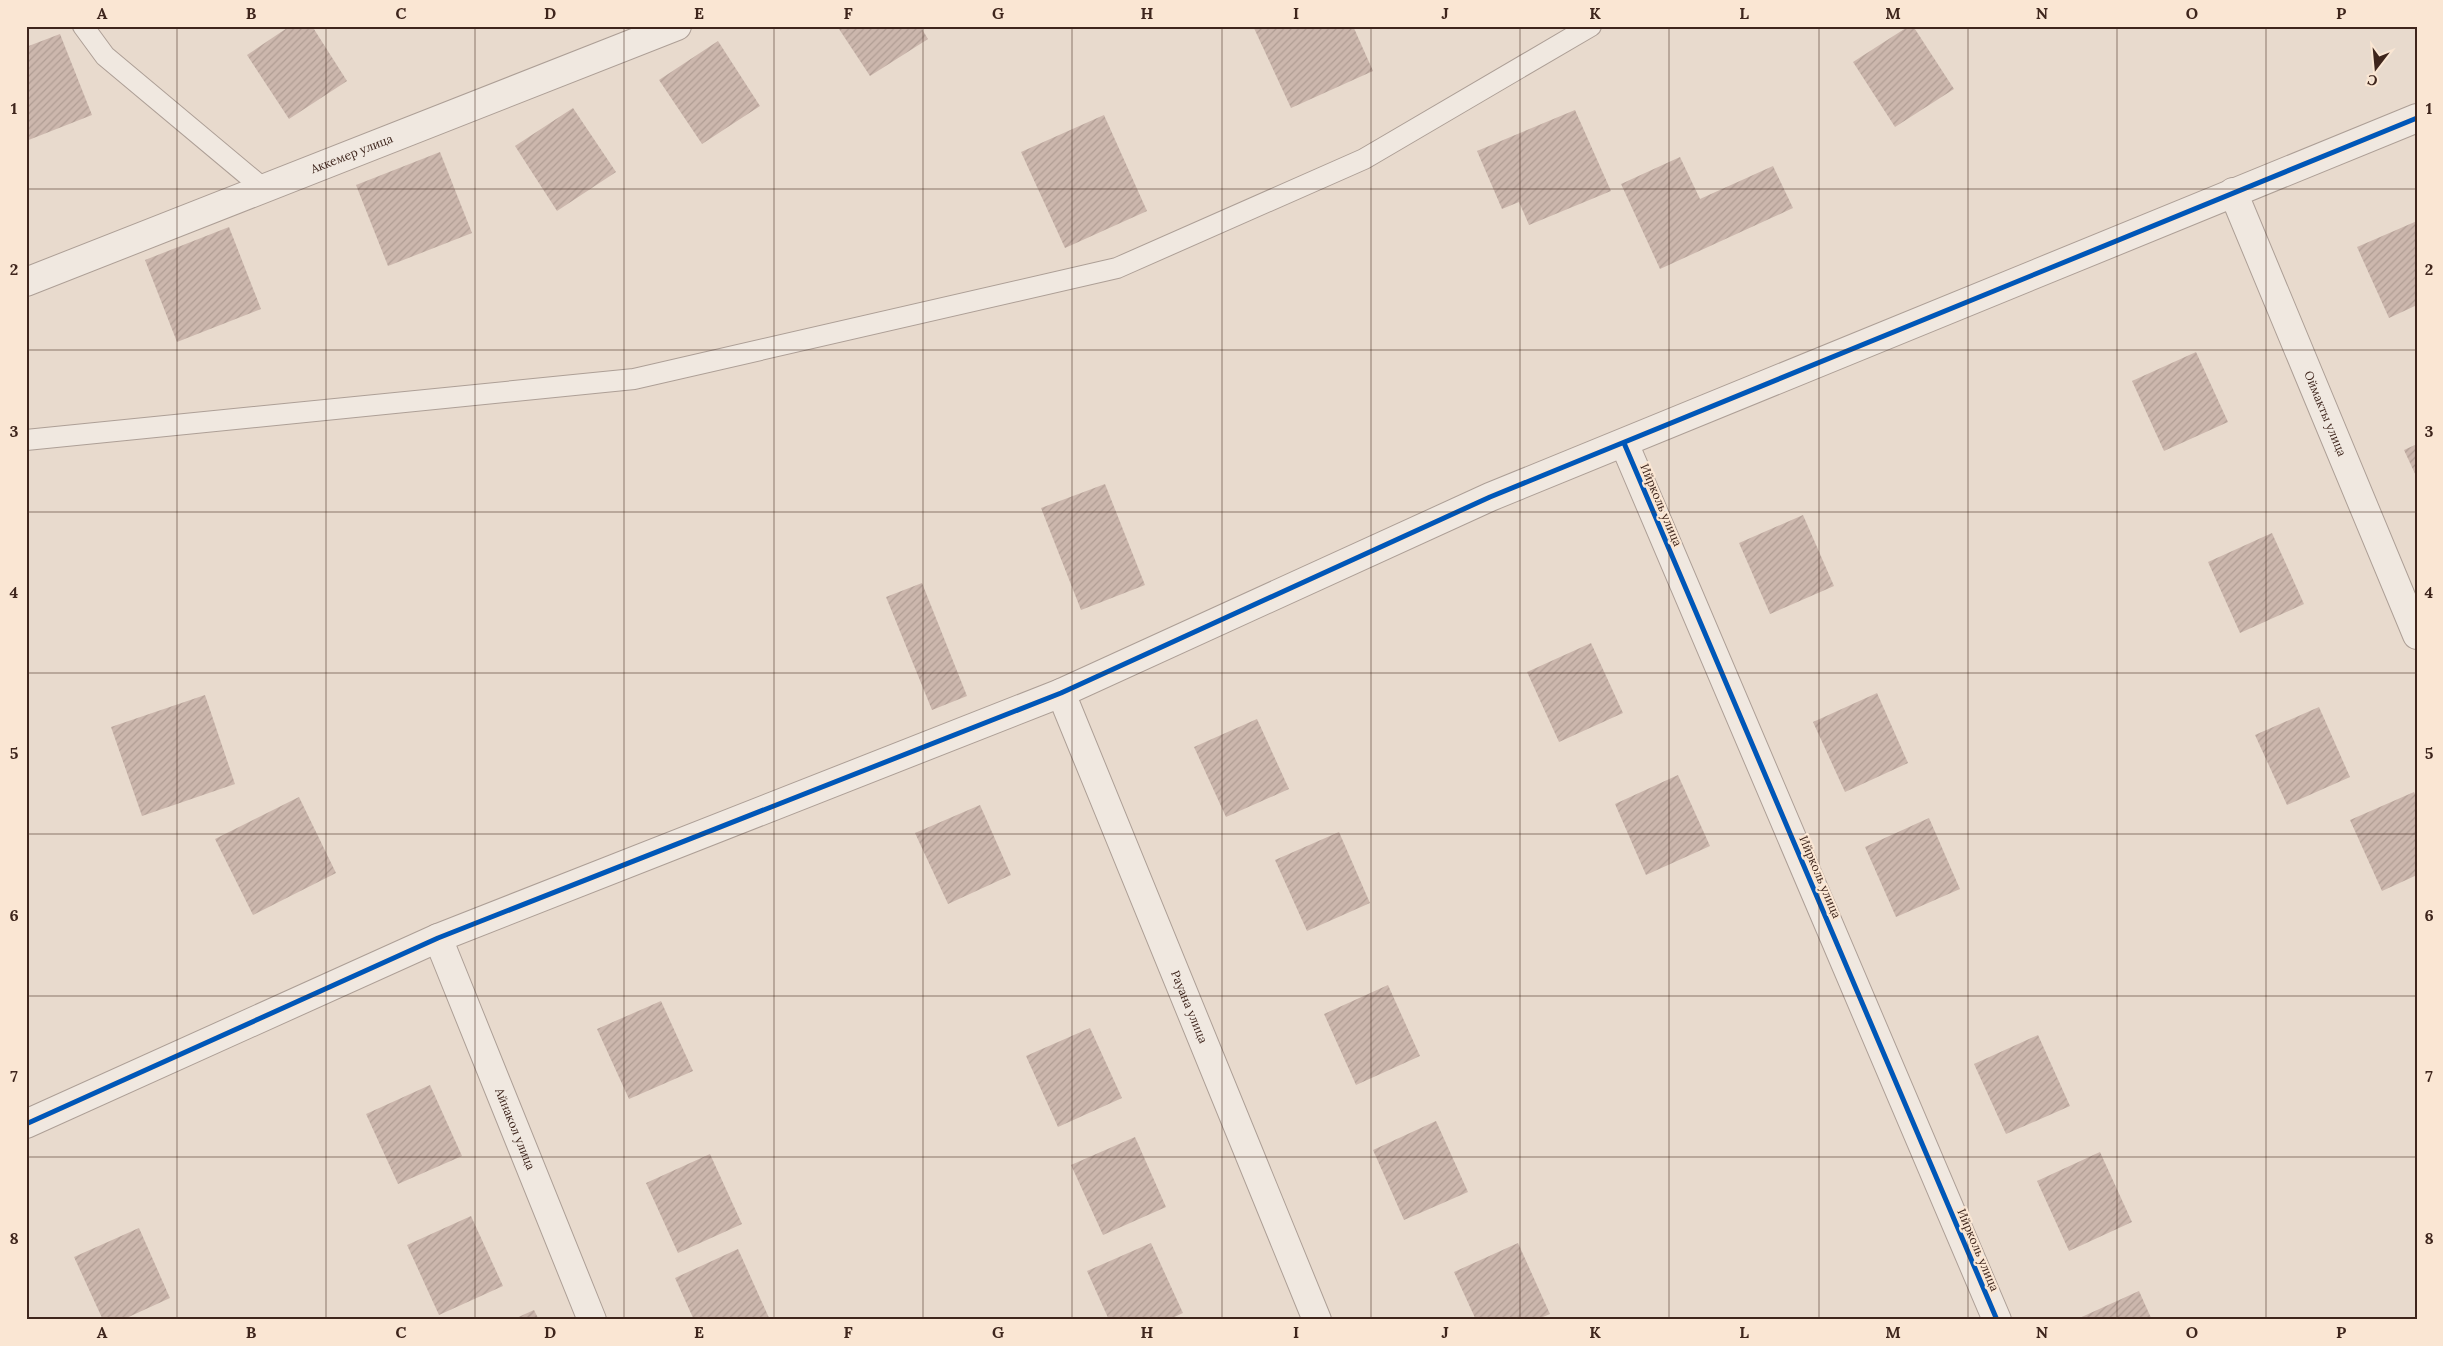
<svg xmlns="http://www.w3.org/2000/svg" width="2443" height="1346" font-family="Lora,serif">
	<defs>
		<pattern id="building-hatch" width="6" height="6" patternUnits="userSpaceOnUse" patternTransform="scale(1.25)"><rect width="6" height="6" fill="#ccb7ad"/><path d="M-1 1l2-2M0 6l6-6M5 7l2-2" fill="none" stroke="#b09d94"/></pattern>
	</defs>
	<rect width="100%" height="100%" fill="#e8dacd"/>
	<g fill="url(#building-hatch)">
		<polygon points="290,26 312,26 347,81 289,119 247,55"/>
		<polygon points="837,26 920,26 928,39 870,76"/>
		<polygon points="1253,26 1353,26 1373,71 1291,108"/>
		<polygon points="1909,26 1913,26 1954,89 1895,127 1853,62"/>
		<polygon points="60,34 92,115 26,141 26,47"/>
		<polygon points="718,41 760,106 702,144 659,80"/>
		<polygon points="573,108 616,172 557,211 515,146"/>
		<polygon points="1575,110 1611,191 1529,225 1519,202 1502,209 1477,151"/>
		<polygon points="1104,115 1147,211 1065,248 1021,152"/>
		<polygon points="440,152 472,233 388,266 356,185"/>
		<polygon points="1680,157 1700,199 1773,166 1793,208 1660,269 1621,184"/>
		<polygon points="2417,221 2417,305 2389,318 2357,247"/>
		<polygon points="229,227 261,309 177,342 145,260"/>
		<polygon points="2196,352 2228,422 2164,451 2132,381"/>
		<polygon points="2417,444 2417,478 2404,450"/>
		<polygon points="1105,484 1145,585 1081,610 1041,508"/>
		<polygon points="1803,515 1834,586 1770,614 1739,543"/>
		<polygon points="2272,533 2304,604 2240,633 2208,562"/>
		<polygon points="922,583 967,696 932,710 886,597"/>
		<polygon points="1591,643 1623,713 1559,742 1527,672"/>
		<polygon points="1877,693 1908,763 1845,792 1813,722"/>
		<polygon points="205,695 235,784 142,816 111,727"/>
		<polygon points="2319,707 2350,777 2287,805 2255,735"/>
		<polygon points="1257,719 1289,789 1226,817 1194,747"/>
		<polygon points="1678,775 1710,846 1646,875 1615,804"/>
		<polygon points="2414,792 2417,798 2417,875 2382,891 2350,820"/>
		<polygon points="299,797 336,873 253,915 215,839"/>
		<polygon points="980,805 1011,875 948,904 915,833"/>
		<polygon points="1929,818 1960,889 1896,917 1865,847"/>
		<polygon points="1339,832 1370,903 1307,931 1275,860"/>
		<polygon points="1388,985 1420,1056 1356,1085 1324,1014"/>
		<polygon points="661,1001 693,1071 629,1099 597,1029"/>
		<polygon points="1090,1028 1122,1098 1058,1127 1026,1056"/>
		<polygon points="2038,1035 2070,1106 2006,1134 1974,1064"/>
		<polygon points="430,1085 462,1156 398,1184 366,1114"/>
		<polygon points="1436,1121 1468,1192 1404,1220 1373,1150"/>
		<polygon points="1135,1137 1166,1207 1103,1235 1071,1165"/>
		<polygon points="2100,1152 2132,1222 2069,1251 2037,1181"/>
		<polygon points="710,1154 742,1224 678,1253 646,1183"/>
		<polygon points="471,1216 503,1286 439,1315 407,1245"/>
		<polygon points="139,1228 170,1298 122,1320 103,1320 74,1257"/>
		<polygon points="1151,1243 1183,1313 1168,1320 1109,1320 1087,1271"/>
		<polygon points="1518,1243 1550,1314 1536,1320 1476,1320 1454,1272"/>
		<polygon points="738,1249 770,1320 694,1320 675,1278"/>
		<polygon points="2139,1291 2152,1320 2075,1320"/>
		<polygon points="534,1310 539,1320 512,1320"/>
	</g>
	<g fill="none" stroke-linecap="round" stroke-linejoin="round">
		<defs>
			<g id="lane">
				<polyline points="83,26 105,56 264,189"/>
				<polyline points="26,440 634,379 1117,268 1364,159 1591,26"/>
			</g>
			<g id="street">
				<path id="s1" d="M2233,192L2417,635"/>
				<path id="s2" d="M26,282L677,26"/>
				<polyline points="1624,443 1997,1320"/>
				<path id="s3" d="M1061,693L1317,1320"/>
				<path id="s4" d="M438,938L592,1320"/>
				<polyline points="26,1124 438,938 1061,693 1490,497 2417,118"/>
			</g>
		</defs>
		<use href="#lane" stroke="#ad9f96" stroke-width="22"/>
		<use href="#street" stroke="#ad9f96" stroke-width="30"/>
		<use href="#lane" stroke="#f0e8e0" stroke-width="20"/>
		<use href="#street" stroke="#f0e8e0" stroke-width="28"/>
		<defs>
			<g id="cycleway">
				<polyline points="1624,443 1997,1320"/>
				<polyline points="26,1124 438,938 1061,693 1490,497 2417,118"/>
			</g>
		</defs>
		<use href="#cycleway" stroke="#fae6d3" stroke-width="8"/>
		<use href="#cycleway" stroke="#0057b8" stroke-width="5"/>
	</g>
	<path fill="none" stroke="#3e251c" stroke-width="1" stroke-opacity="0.55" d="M177,26V1320M326,26V1320M475,26V1320M624,26V1320M774,26V1320M923,26V1320M1072,26V1320M1222,26V1320M1371,26V1320M1520,26V1320M1669,26V1320M1819,26V1320M1968,26V1320M2117,26V1320M2266,26V1320M26,189H2417M26,350H2417M26,512H2417M26,673H2417M26,834H2417M26,996H2417M26,1157H2417"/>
	<g text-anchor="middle" stroke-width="4.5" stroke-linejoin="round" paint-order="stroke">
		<g font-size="12" fill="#3e251c" stroke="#fae6d3">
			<text dy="4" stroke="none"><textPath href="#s2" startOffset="350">Аккемер улица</textPath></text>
			<text dy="4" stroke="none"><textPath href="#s1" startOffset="240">Оймакты улица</textPath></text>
			<text transform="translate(1661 505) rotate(67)" y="4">Ийрколь улица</text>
			<text transform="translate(1820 877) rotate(67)" y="4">Ийрколь улица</text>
			<text dy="4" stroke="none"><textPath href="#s3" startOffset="339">Рауана улица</textPath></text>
			<text dy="4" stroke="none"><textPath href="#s4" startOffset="206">Айнакол улица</textPath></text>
			<text transform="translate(1978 1250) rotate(67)" y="4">Ийрколь улица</text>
		</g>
	</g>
	<rect width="2443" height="1346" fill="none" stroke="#fae6d3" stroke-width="55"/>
	<g transform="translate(2376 68) rotate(196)" stroke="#fae6d3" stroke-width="4" paint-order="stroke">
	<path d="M0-4L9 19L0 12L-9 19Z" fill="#3e251c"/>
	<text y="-8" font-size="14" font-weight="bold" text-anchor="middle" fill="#3e251c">С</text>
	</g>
	<rect x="28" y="28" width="2388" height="1290" fill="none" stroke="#3e251c" stroke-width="2"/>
	<g font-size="16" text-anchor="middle" font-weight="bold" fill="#3e251c">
		<text x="102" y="19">A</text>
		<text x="251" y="19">B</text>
		<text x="401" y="19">C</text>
		<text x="550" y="19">D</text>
		<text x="699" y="19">E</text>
		<text x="848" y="19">F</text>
		<text x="998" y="19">G</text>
		<text x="1147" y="19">H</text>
		<text x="1296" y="19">I</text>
		<text x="1445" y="19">J</text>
		<text x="1595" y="19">K</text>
		<text x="1744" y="19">L</text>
		<text x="1893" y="19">M</text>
		<text x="2042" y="19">N</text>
		<text x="2192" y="19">O</text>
		<text x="2341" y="19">P</text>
		<text x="14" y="114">1</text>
		<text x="2429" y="114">1</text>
		<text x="14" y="275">2</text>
		<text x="2429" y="275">2</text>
		<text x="14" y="437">3</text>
		<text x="2429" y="437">3</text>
		<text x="14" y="598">4</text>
		<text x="2429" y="598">4</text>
		<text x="14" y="759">5</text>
		<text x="2429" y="759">5</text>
		<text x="14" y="921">6</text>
		<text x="2429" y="921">6</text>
		<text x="14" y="1082">7</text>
		<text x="2429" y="1082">7</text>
		<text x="14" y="1244">8</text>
		<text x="2429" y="1244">8</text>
		<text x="102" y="1338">A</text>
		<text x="251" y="1338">B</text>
		<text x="401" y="1338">C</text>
		<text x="550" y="1338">D</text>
		<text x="699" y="1338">E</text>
		<text x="848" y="1338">F</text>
		<text x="998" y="1338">G</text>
		<text x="1147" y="1338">H</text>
		<text x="1296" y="1338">I</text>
		<text x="1445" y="1338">J</text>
		<text x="1595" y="1338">K</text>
		<text x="1744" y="1338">L</text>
		<text x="1893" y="1338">M</text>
		<text x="2042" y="1338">N</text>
		<text x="2192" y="1338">O</text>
		<text x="2341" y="1338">P</text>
	</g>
</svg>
